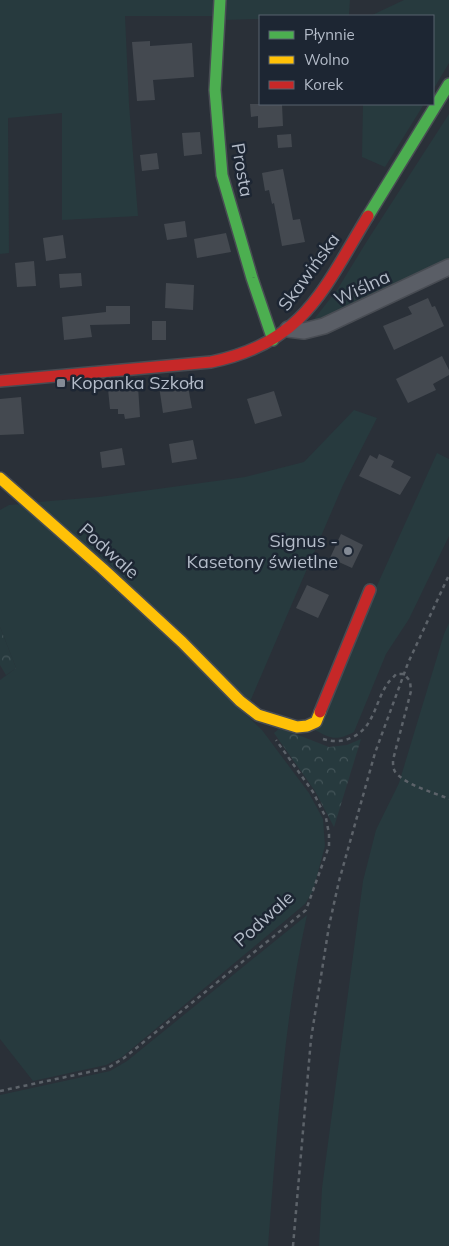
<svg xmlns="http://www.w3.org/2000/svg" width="449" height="1246" font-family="Mulish,sans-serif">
	<defs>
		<pattern id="forest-crowns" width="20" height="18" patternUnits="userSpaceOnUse" patternTransform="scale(1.25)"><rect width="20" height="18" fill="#273a3e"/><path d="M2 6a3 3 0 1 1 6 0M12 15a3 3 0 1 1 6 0" fill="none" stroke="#445559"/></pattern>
	</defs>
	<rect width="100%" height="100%" fill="#2a3038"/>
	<g fill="#273a3e">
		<polygon points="0,0 217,0 216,16 125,16 129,104 138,216 62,220 62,113 8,118 9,253 0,254"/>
		<polygon points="225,0 350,0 349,15 260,16 260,19 224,20"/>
		<polygon points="404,0 449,0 449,63 433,90 433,16 370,16"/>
		<polygon points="363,104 424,104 385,167 362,157"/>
		<polygon points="449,114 449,264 354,309 311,323 337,290 367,241"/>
		<polygon points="354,410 377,418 343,485 249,704 38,502 99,497 245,477 304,462"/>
		<path d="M437,453L449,459V536L409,619L386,654L354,732C337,741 331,739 315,730L375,590Z"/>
		<polygon points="21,504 177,647 262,730 309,793 323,819 325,846 313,891 305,904 122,1057 106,1065 33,1081 0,1039 0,680 16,668 0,627 0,510 9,505"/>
		<polygon points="449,623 449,1246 319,1246 322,1188 363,881 376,830 399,783 444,634"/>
		<path d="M307,915C283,1024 277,1135 268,1246H0V1095L110,1071L127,1061Z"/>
	</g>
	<g fill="url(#forest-crowns)">
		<polygon points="0,627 16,668 6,675 0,665"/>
		<polygon points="280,728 329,747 347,745 361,739 334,827 315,791 274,733"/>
	</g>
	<g fill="#444950">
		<polygon points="150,41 150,46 192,43 194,77 153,80 155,100 137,101 132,42"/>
		<polygon points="250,104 282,104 283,126 258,128 258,116 251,117"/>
		<polygon points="200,132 202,154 184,156 182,133"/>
		<polygon points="291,134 292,147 278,148 277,135"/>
		<polygon points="157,153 159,169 142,171 140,155"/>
		<polygon points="283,169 293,220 300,219 305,242 282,246 274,203 272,204 269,190 265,191 262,173"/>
		<polygon points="185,221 187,237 167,240 164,224"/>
		<polygon points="226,233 231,252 197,258 194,239"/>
		<polygon points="63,235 66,258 46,261 43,238"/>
		<polygon points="34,261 36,286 17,287 15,263"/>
		<polygon points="81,273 82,286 60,288 59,274"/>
		<polygon points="166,283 194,285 193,310 165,308"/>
		<polygon points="428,298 432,307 435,306 444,326 394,350 383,326 412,314 408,307"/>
		<polygon points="106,306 130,306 130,324 90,325 92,337 64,340 62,317 106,312"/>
		<rect x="152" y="321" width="14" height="19"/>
		<polygon points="442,356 449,370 449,375 433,384 436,390 408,403 396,379"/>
		<polygon points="187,381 192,408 163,413 159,386"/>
		<polygon points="138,386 140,417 125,419 124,414 118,414 118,409 110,409 108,389"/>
		<polygon points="274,391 282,416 255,424 247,399"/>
		<polygon points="21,397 24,434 0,435 0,399"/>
		<polygon points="193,440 197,459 172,463 169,444"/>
		<polygon points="122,448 125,465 102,468 100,452"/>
		<polygon points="379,454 394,461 391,467 411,477 400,495 359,476 370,455 377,459"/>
		<polygon points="341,534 363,545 352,568 330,558"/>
		<polygon points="307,585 329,595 318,618 296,608"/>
	</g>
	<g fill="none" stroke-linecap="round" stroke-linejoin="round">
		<defs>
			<polyline id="street" points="288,329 304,331 324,326 449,267"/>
			<g id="fast">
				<polyline points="220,0 215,90 222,175 252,278 273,340"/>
				<polyline points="368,216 449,84"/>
			</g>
			<polyline id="slow" points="0,478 103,569 182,642 240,701 258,715 297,727 307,726 316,722 320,712"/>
			<g id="jam">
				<path d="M0,381L211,362C304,343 323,290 368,216"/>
				<polyline points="320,712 370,590"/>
			</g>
		</defs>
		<use href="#street" stroke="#484c53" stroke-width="18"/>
		<use href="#fast" stroke="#484c53" stroke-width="14"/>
		<use href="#slow" stroke="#484c53" stroke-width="14"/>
		<use href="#jam" stroke="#484c53" stroke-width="14"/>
		<g stroke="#5d636a" stroke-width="2.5" stroke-dasharray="4 4" stroke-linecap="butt">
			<path d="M323,739C333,742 343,742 353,737C375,726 375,701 388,683C390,680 394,677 396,674H404L410,681L411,691L393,760C393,766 393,771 398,775C411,787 433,792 449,799"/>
			<polyline points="0,1091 108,1068 124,1058 306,910 329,846 329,834 326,818 313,792 276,740"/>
			<polyline points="293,1246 311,1039 329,926 339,881 375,753 408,663 449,575"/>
		</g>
		<use href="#street" stroke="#5a5e66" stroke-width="15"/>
		<use href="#fast" stroke="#4caf50" stroke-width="11"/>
		<use href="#slow" stroke="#ffc107" stroke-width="11"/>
		<use href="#jam" stroke="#c62828" stroke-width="11"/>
	</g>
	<g fill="#848b96" stroke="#1d2633" stroke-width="2">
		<rect x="56" y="378" width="10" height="10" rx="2.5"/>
		<circle cx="348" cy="551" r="5"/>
	</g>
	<g text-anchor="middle" stroke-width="5" stroke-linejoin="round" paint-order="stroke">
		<g font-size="18" fill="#b4bcc9" stroke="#1d2633">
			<text transform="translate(242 170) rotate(80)" y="6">Prosta</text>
			<text transform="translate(309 272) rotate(-54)" y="6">Skawińska</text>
			<text transform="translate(362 288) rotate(-25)" y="6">Wiślna</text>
			<text transform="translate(109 551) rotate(42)" y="6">Podwale</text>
			<text transform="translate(264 919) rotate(-42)" y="6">Podwale</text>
		</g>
		<g font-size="18" fill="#b4bcc9" stroke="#1d2633" text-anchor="start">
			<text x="71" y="389">Kopanka Szkoła</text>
			<text x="338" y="547" text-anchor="end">Signus -<tspan x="338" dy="21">Kasetony świetlne</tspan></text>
		</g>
	</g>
	<rect x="259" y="15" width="175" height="90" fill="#1d2633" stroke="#59626f"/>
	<rect x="269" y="31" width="25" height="8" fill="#4caf50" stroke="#59626f"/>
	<text x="304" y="40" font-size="15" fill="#b4bcc9">Płynnie</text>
	<rect x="269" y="56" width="25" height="8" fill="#ffc107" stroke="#59626f"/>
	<text x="304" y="65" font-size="15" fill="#b4bcc9">Wolno</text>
	<rect x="269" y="81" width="25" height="8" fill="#c62828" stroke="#59626f"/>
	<text x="304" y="90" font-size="15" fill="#b4bcc9">Korek</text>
</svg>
